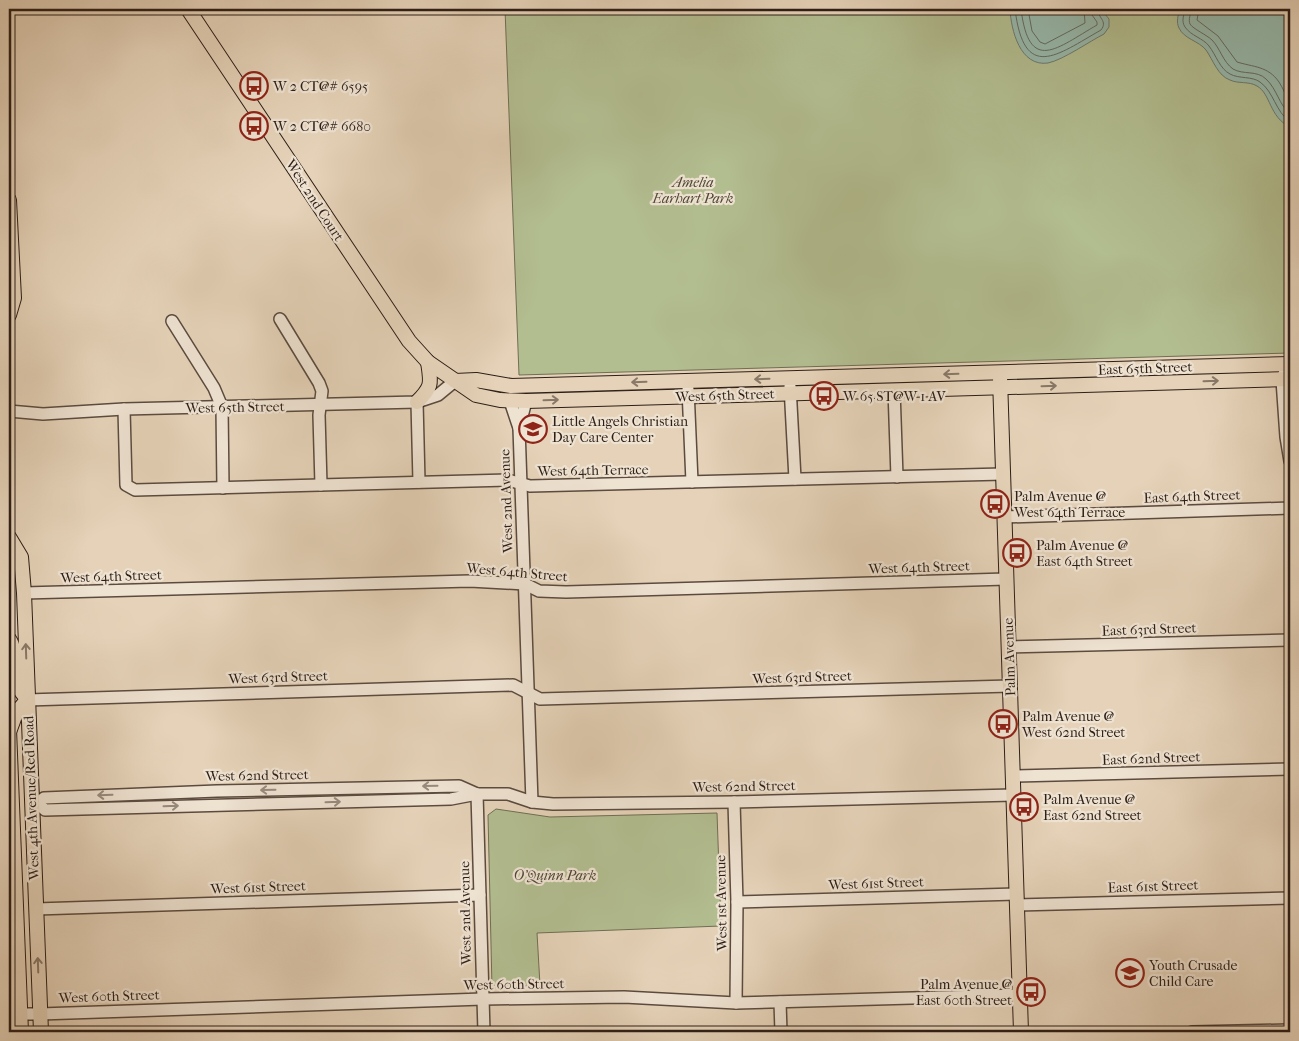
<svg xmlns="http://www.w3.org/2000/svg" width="1299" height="1041" font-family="'IM FELL French Canon',serif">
	<rect width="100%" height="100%" fill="#e5d2b8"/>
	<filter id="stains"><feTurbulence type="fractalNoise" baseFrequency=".004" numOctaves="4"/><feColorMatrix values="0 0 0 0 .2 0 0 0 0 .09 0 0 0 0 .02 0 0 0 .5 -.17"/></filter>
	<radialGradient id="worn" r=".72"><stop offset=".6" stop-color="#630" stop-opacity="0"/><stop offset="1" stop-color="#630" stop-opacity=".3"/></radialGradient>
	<g fill="#b2bd90" stroke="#706e54">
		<polygon points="505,9 1290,9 1290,353 519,375"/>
		<polygon points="496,809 550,817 717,813 721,926 537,933 540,985 492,988 488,815"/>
	</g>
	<g fill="#96b8ab" stroke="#6c7a70">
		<path d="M1010,9H1101L1109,19V27L1104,34C1090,41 1063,60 1048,63C1020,67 1011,30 1010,9Z"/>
		<path d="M1180,9H1290V127C1269,117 1271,94 1257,86C1249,81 1238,84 1230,80C1218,76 1213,60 1206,50C1199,41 1184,39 1179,28C1176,22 1178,15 1180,9Z"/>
	</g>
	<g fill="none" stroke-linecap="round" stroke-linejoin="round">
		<g stroke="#626b61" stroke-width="1">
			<path d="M1015,9C1024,83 1057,55 1101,30C1108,21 1098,18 1097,9"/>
			<path d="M1021,9C1029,75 1057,48 1097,25V22L1092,15L1091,9"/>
			<polyline points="1028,9 1032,31 1040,42 1045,44 1085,23 1084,9"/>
			<path d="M1185,9C1184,15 1181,21 1185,27C1191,36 1203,38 1209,46C1216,55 1220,69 1230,74C1239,79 1252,76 1260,82C1274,92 1275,111 1290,122"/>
			<path d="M1191,9C1191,13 1188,20 1190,24C1193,29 1207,35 1212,40C1220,48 1223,62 1233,69C1243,75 1257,70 1266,79C1277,89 1279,105 1290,114"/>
			<path d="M1199,9L1197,20L1218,36L1237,62C1253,67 1268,66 1279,82C1283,88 1286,96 1290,103"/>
		</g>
		<defs>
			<g id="minor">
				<polyline points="280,319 319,383 322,391 319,415 321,485"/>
				<polyline points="172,321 214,388 222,407 223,488"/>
				<polyline points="1287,365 1282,380 1286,437 1290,461"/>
				<polyline points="790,386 795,479"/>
				<polyline points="688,389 692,482"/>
				<polyline points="894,390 897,477"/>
				<polyline points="510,401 519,428 532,802"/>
				<polyline points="417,402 419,482"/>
				<polyline points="124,409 126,485 135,490 508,480 530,486 1003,474"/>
				<polyline points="9,411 43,414 124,409 417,402 438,395 455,381"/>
				<polyline points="519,428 526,401"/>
				<polyline points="1004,517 1290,508"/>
				<polyline points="24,593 470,581 525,584 539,591 566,592 1006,579"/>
				<polyline points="1009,647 1290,640"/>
				<polyline points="27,700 513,685 540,699 1010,686"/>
				<polyline points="1013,776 1290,769"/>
				<polyline points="477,794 484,1032"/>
				<polyline points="734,802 737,902 736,1003"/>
				<polyline points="33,803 37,803 44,798 217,791 459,786 477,794"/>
				<polyline points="37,803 45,810 451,799 477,794 508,794 532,802 553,804 734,802 1013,795"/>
				<polyline points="737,902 1016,894"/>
				<polyline points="1017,905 1290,898"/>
				<polyline points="36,909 480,895"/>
				<polyline points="780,1002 781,1032"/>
				<polyline points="9,1011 20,1014 40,1014 483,999 624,997 736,1003 1020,995"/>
				<polyline points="1192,1032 1290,1030"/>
			</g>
			<g id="major">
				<polyline points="188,9 409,341 428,362 476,395 500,400 526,401 1290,379"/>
				<polyline points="9,200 14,298 9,315"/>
				<polyline points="1000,378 1021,1032"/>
				<polyline points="455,381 476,380 511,386 1290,364"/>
				<path d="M417,402C433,386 431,383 428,362"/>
				<polyline points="9,537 21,557 24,593 41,1032"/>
				<path d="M9,639C16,649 13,662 14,674C15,684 21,692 27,699"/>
				<polyline points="9,729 21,1032"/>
				<polyline points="9,732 16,713 27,700"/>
			</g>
		</defs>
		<use href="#minor" stroke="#5b4b3f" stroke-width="14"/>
		<use href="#major" stroke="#2d1e17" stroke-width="16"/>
		<use href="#minor" stroke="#eee2d1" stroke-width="11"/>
		<use href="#major" stroke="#e5d2b8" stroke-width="14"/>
	</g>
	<defs><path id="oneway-shaft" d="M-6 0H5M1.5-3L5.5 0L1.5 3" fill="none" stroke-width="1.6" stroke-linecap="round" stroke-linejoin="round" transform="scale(1.25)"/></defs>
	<g stroke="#897868">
		<use href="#oneway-shaft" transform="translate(951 374) rotate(178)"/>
		<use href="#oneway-shaft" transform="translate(762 379) rotate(178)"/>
		<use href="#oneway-shaft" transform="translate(1211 381) rotate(-2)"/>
		<use href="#oneway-shaft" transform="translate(639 382) rotate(178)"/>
		<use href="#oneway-shaft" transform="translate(1049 386) rotate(-2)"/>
		<use href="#oneway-shaft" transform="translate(551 400) rotate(-2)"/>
		<use href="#oneway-shaft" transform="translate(26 651) rotate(-92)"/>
		<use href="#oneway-shaft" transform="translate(38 965) rotate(-92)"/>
	</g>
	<g stroke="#978a7d">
		<use href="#oneway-shaft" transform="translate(430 786) rotate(179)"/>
		<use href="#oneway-shaft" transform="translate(268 790) rotate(179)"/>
		<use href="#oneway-shaft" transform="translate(105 795) rotate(178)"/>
		<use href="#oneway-shaft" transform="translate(333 802) rotate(-2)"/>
		<use href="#oneway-shaft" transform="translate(171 806) rotate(-2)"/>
	</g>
	<defs>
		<symbol id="bus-ring" viewBox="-11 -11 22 22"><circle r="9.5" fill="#eee2d1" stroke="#8f2418" stroke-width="1.5"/><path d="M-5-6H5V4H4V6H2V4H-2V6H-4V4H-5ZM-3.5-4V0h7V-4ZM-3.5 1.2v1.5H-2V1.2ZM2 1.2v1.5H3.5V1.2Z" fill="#8f2418"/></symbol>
		<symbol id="school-ring" viewBox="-11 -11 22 22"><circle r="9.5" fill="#eee2d1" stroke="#8f2418" stroke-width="1.5"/><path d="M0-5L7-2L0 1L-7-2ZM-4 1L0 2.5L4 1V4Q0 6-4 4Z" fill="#8f2418"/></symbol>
	</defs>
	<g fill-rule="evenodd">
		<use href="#bus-ring" x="238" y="70" width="32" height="32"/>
		<use href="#bus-ring" x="238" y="110" width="32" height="32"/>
		<use href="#bus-ring" x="808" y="380" width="32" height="32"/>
		<use href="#school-ring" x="517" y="413" width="32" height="32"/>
		<use href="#bus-ring" x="979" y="488" width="32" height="32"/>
		<use href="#bus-ring" x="1001" y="537" width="32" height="32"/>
		<use href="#bus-ring" x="987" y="708" width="32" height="32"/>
		<use href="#bus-ring" x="1008" y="791" width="32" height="32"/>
		<use href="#school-ring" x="1114" y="957" width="32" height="32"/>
		<use href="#bus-ring" x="1015" y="976" width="32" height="32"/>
	</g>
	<g text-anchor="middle" stroke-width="4.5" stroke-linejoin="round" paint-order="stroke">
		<g font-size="14" fill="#2d1e17" stroke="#eee2d1" text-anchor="start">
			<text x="273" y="91">W 2 CT@# 6595</text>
			<text x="273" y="131">W 2 CT@# 6680</text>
			<text x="843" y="401">W 65 ST@W 1 AV</text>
			<text x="552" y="426">Little Angels Christian<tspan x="552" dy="16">Day Care Center</tspan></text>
			<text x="1014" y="501">Palm Avenue @<tspan x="1014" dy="16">West 64th Terrace</tspan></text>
			<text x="1036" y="550">Palm Avenue @<tspan x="1036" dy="16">East 64th Street</tspan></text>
			<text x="1022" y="721">Palm Avenue @<tspan x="1022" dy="16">West 62nd Street</tspan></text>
			<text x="1043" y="804">Palm Avenue @<tspan x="1043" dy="16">East 62nd Street</tspan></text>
			<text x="1149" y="970">Youth Crusade<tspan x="1149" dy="16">Child Care</tspan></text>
			<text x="1012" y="989" text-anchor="end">Palm Avenue @<tspan x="1012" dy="16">East 60th Street</tspan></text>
		</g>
		<g font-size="14" font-style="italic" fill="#4e4635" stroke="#eee2d1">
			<text x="693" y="187">Amelia<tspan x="693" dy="16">Earhart Park</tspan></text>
			<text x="555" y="880">O'Quinn Park</text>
		</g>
		<g font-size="14" fill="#2d1e17" stroke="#eee2d1">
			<text transform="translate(315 200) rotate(57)" y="5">West 2nd Court</text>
			<text transform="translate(1145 368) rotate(-2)" y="5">East 65th Street</text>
			<text transform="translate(725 395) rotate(-2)" y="5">West 65th Street</text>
			<text transform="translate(235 407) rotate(-1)" y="5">West 65th Street</text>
			<text transform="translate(593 470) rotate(-1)" y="5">West 64th Terrace</text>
			<text transform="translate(1192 496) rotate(-2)" y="5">East 64th Street</text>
			<text transform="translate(506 501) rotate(-92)" y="5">West 2nd Avenue</text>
			<text transform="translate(919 567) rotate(-2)" y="5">West 64th Street</text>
			<text transform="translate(517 572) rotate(5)" y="5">West 64th Street</text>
			<text transform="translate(111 576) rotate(-2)" y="5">West 64th Street</text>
			<text transform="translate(1149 629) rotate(-2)" y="5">East 63rd Street</text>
			<text transform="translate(1009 657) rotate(-92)" y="5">Palm Avenue</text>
			<text transform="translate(278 677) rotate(-2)" y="5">West 63rd Street</text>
			<text transform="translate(802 677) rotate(-2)" y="5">West 63rd Street</text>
			<text transform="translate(1151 758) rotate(-2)" y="5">East 62nd Street</text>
			<text transform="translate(257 775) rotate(-1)" y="5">West 62nd Street</text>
			<text transform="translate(744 786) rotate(-1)" y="5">West 62nd Street</text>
			<text transform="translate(31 798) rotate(-92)" y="5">West 4th Avenue/Red Road</text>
			<text transform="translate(876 883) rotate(-2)" y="5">West 61st Street</text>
			<text transform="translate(1153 886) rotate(-2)" y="5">East 61st Street</text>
			<text transform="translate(258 887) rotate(-2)" y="5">West 61st Street</text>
			<text transform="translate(721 903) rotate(-91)" y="5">West 1st Avenue</text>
			<text transform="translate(465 913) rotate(-91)" y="5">West 2nd Avenue</text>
			<text transform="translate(514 984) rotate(-1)" y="5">West 60th Street</text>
			<text transform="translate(109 996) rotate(-2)" y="5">West 60th Street</text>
		</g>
	</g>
	<rect width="1299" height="1041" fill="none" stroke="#e5d2b8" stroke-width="30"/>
	<rect x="10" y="10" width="1279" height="1021" fill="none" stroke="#2d1e17" stroke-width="2.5"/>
	<rect x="15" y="15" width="1269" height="1011" fill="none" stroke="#2d1e17"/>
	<rect width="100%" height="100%" filter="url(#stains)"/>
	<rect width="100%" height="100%" fill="url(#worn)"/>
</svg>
